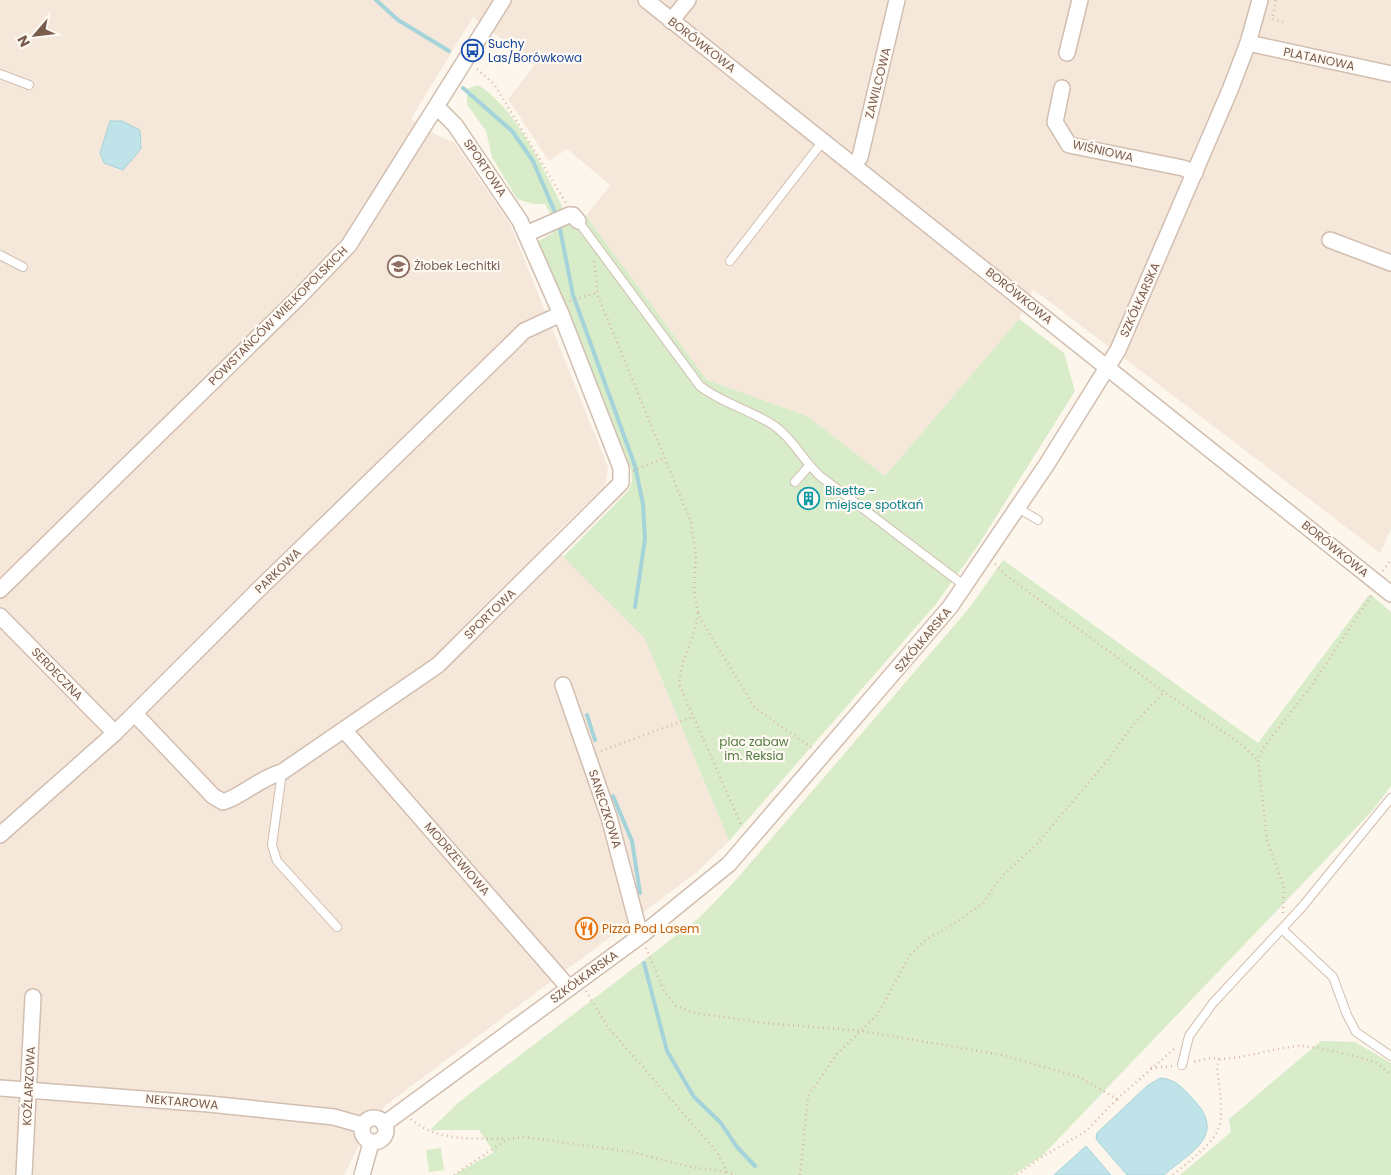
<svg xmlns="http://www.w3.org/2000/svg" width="1391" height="1175" font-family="Poppins,sans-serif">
	<rect width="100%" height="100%" fill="#fdf6ec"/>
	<polygon fill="#f5e8da" points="0,0 1391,0 1391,529 1380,553 1033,289 1019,319 885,476 807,416 707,380 586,216 610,185 567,149 549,161 508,99 535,65 473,17 411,119 438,136 454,142 510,224 608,467 605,486 548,541 645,639 729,841 697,872 386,1105 370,1123 344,1175 0,1175"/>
	<g fill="#d8ecc9">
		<path d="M478,85C515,107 543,168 562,206V213L552,217L545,204H533L517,199L492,157L486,131L467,105V89Z"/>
		<polygon points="586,216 707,380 807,416 885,476 1019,319 1064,353 1075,391 977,547 936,604 729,841 645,639 563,557 629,490 632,480 631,469 538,241 553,233 552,228 568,222 570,226"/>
		<polygon points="1003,560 1258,743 1368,596 1371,595 1391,612 1391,786 1372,811 1043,1155 1014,1175 454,1175 494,1152 479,1130 430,1130 459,1102 699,918 735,881 971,606"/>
		<polygon points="1321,1041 1355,1042 1391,1063 1391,1175 1180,1175 1231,1132 1229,1119"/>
		<polygon points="441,1148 444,1170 429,1172 426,1150"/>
	</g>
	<g fill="#bfe3e8" stroke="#a5d3da">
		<polygon points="110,121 122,121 140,130 141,149 123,170 104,163 100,153"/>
		<path d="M1160,1078C1175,1079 1182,1087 1192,1098C1228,1135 1192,1151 1164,1175H1127L1096,1139L1097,1133L1147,1086Z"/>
		<polygon points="1086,1146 1111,1175 1054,1175"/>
	</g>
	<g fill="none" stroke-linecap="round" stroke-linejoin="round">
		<g stroke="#a5d3da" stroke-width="4">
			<polyline points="376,0 398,20 449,51"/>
			<polyline points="463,88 512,131 533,161 557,217"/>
			<polyline points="559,224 573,295 635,466 643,504 645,539 635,607"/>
			<polyline points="587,715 595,740"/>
			<polyline points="613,796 632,841 640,893"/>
			<polyline points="644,963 667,1051 694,1097 721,1123 737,1147 755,1166"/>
		</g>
		<defs>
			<g id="service">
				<polyline points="0,74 29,85"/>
				<path d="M578,221L700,386C723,404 752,410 776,427C794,440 803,461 820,476L965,586"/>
				<polyline points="0,255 23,267"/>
				<polyline points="730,261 823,141"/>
				<polyline points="795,482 809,466"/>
				<polyline points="1018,508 1038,520"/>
				<polyline points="282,772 272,845 277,861 337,927"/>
				<polyline points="1282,929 1333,977 1347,1015 1356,1032 1391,1056"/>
				<polyline points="1182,1065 1189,1036 1213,1003 1302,907 1391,798"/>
			</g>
			<g id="minor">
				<polyline points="646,0 1391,594"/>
				<polyline points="671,21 688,0"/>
				<polyline points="1248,43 1391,74"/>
				<polyline points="1067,53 1080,0"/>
				<polyline points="1062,88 1055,122 1069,145 1183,168 1195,173"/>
				<polyline points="854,165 860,157 897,0"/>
				<polyline points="526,234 569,215 573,215 578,221"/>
				<polyline points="1330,240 1391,263"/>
				<polyline points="0,590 299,297 349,245 503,0"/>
				<polyline points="0,616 115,733"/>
				<polyline points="563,685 609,817 638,927 643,934"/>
				<path d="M135,714L213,796L223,802C244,795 260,778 282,772L438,665L621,483V468L561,314L520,221L455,125L437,107"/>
				<polyline points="344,730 569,988"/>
				<polyline points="0,835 115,733 253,595 509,346 524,331 561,314"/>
				<polyline points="0,1088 209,1104 334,1117 362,1125"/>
				<circle cx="374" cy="1130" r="12"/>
				<polyline points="384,1124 643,934 729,864 950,607 1047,464 1118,350 1230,90 1248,43 1260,0"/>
				<polyline points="24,1175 33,997"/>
				<polyline points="362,1175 371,1143"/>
			</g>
		</defs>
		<use href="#service" stroke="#d1beb0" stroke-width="10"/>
		<use href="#minor" stroke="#d1beb0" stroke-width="18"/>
		<g stroke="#d9b8a5" stroke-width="2.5" stroke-dasharray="1 4" stroke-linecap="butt">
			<polyline points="1276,0 1272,19 1283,22"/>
			<polyline points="477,69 494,84 566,203"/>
			<polyline points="594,261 598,296 691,522 696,555 694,590 698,612 702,621 755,708 812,748"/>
			<polyline points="570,301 596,293"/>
			<polyline points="633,471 664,458"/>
			<polyline points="995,564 1007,576 1164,692 1240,743 1258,760"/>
			<polyline points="1383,571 1391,559"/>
			<path d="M698,613C696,638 678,663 680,686L742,827"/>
			<polyline points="782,745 791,735"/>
			<polyline points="601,751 693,717"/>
			<polyline points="1283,913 1284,887 1267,840 1258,760 1264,747 1312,685 1371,596"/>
			<polyline points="646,948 665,993 676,1006 695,1013 765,1023 862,1031 1002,1055 1079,1077 1117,1099 1175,1048"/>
			<polyline points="586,991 607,1026 717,1152 727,1172 734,1175"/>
			<path d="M1219,1059C1248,1058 1272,1048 1300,1046C1310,1045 1366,1058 1376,1063C1381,1066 1386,1071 1391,1075"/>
			<polyline points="1151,1068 1173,1066"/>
			<path d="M411,1119C436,1142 475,1138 506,1139"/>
			<polyline points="454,1175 508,1139 525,1137 631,1152 691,1167 727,1172"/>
			<polyline points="800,1175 808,1096 837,1054 878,1014 910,955 924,941 960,920 983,903 1001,877 1036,845 1106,762 1134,724 1164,692"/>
			<polyline points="1017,1175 1037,1160 1086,1131 1117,1099"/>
			<path d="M1173,1175C1226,1130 1225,1136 1217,1067L1219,1059L1211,1058L1193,1062"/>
		</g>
		<use href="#service" stroke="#fff" stroke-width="8"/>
		<use href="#minor" stroke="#fff" stroke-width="15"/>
	</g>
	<defs>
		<symbol id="bus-ring" viewBox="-11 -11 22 22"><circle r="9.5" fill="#fffaf3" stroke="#1a4fb4" stroke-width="1.5"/><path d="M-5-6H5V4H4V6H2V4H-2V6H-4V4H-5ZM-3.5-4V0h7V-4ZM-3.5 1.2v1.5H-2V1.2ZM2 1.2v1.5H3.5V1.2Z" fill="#1a4fb4"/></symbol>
		<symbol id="school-ring" viewBox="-11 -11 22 22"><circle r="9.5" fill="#fffaf3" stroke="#8d6e63" stroke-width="1.5"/><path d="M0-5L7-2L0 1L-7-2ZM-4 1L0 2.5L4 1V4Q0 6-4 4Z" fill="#8d6e63"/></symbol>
		<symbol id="building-ring" viewBox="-11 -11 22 22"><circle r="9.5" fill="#fffaf3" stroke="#0f9aa8" stroke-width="1.5"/><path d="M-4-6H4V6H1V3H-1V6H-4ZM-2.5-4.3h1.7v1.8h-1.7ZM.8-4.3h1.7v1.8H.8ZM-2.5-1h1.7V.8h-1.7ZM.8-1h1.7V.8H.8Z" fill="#0f9aa8"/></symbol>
		<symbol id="restaurant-ring" viewBox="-11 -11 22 22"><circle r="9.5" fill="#fffaf3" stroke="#e8710a" stroke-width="1.5"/><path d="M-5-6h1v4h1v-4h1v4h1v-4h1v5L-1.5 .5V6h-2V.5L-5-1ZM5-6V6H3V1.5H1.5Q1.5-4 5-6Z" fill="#e8710a"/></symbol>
	</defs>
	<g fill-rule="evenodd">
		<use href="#bus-ring" x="460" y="38" width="25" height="25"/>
		<use href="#school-ring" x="386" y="254" width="25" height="25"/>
		<use href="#building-ring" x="796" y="486" width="25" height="25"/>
		<use href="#restaurant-ring" x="574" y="916" width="25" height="25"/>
	</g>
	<g text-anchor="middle" stroke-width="4.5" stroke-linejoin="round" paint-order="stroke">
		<g font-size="12" fill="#164399" stroke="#fffaf3" text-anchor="start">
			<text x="488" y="48">Suchy<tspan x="488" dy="14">Las/Borówkowa</tspan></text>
		</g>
		<g font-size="12" fill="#7a5c4d" stroke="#fffaf3">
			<text transform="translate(702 45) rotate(38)" y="4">BORÓWKOWA</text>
			<text transform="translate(1319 59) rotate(12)" y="4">PLATANOWA</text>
			<text transform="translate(878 83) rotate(-76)" y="4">ZAWILCOWA</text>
			<text transform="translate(1103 151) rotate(13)" y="4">WIŚNIOWA</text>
			<text transform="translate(485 168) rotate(56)" y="4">SPORTOWA</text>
			<text transform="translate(1019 296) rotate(39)" y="4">BORÓWKOWA</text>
			<text transform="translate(1140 300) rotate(-66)" y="4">SZKÓŁKARSKA</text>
			<text transform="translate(278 316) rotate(-45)" y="4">POWSTAŃCÓW WIELKOPOLSKICH</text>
			<text transform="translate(1335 549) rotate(39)" y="4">BORÓWKOWA</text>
			<text transform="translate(278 571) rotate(-44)" y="4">PARKOWA</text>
			<text transform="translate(490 614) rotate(-44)" y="4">SPORTOWA</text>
			<text transform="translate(923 640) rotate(-50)" y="4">SZKÓŁKARSKA</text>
			<text transform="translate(57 674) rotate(46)" y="4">SERDECZNA</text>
			<text transform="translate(605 809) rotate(72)" y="4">SANECZKOWA</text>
			<text transform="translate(457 859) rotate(49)" y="4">MODRZEWIOWA</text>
			<text transform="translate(584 977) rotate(-36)" y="4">SZKÓŁKARSKA</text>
			<text transform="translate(29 1086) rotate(-87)" y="4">KOŹLARZOWA</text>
			<text transform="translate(182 1102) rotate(5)" y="4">NEKTAROWA</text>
		</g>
		<g font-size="12" fill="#785e54" stroke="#fffaf3" text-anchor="start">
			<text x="414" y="270">Żłobek Lechitki</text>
		</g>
		<g font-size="12" fill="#0d838f" stroke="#fffaf3" text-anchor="start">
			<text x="825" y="495">Bisette -<tspan x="825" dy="14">miejsce spotkań</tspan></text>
		</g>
		<g font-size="12" fill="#537a41" stroke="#fffaf3">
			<text x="754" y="746">plac zabaw<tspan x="754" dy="14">im. Reksia</tspan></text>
		</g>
		<g font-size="12" fill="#c56008" stroke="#fffaf3" text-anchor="start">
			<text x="602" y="933">Pizza Pod Lasem</text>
		</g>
	</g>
	<g transform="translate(35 35) rotate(242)" stroke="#fffaf3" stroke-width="4" paint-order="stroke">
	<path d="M0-4L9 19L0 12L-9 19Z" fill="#7a5c4d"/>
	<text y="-8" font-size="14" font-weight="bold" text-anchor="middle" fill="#7a5c4d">N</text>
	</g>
</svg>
